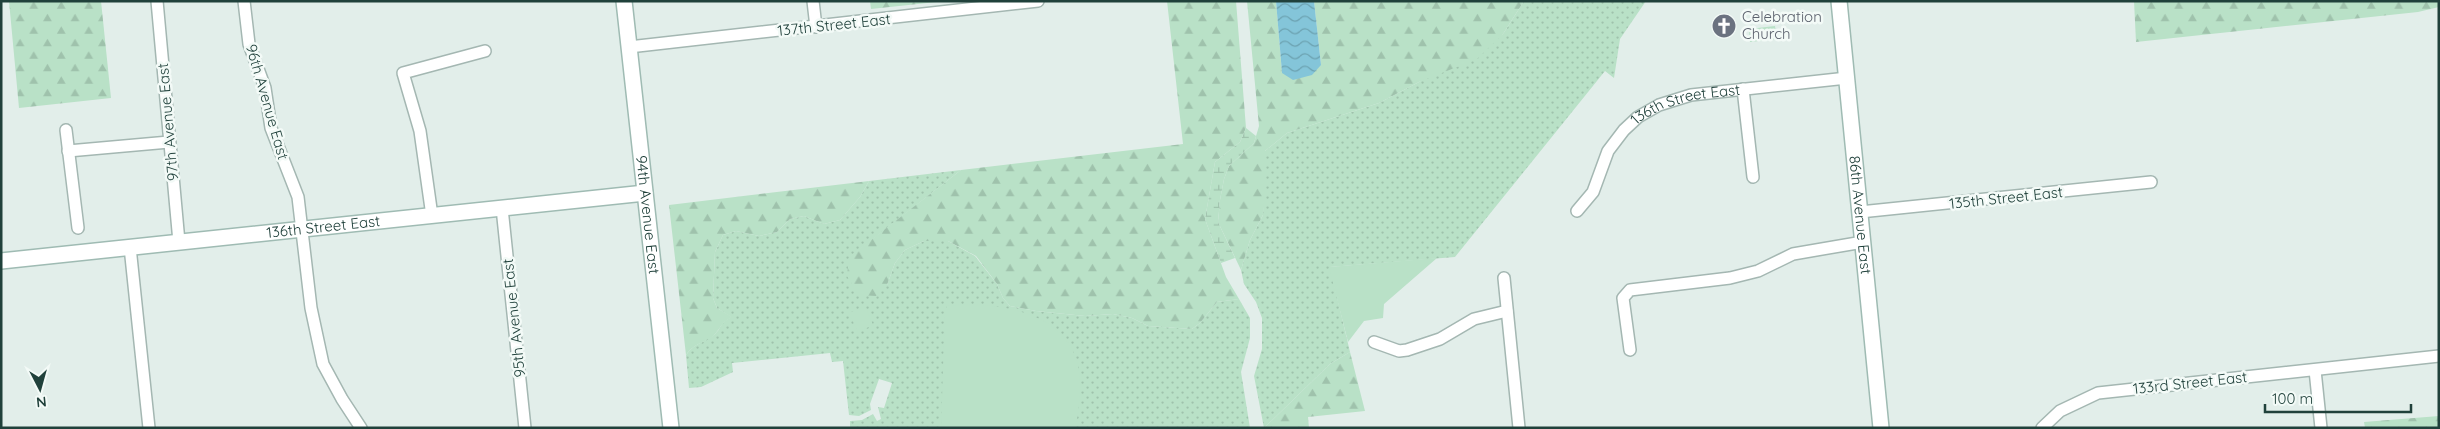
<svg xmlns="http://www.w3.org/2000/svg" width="2440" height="429" font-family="Quicksand,sans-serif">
	<defs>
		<pattern id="grass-dots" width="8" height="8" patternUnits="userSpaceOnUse" patternTransform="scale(1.25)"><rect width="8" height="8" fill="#b9e1c7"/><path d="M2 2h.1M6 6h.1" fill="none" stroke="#9fc2ac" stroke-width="1.8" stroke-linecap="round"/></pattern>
		<pattern id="forest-firs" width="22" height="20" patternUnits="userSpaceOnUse" patternTransform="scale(1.25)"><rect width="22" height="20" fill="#b9e1c7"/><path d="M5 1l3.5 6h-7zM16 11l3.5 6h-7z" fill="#9fc2ac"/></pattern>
		<pattern id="wetland-marsh" width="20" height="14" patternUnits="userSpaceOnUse" patternTransform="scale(1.25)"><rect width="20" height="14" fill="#b9e1c7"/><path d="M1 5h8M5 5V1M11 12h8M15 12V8" fill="none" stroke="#9fc2ac"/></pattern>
		<pattern id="water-waves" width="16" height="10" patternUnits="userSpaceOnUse" patternTransform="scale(1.25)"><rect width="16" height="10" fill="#84c5d9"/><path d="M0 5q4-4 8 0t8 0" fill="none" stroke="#6ca2b1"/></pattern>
	</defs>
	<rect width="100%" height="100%" fill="#e2eeea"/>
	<g fill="url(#grass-dots)">
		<polygon points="1524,1 1646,1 1620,39 1614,78 1605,71 1455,257 1330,267 1350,352 1330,364 1264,428 1254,376 1262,349 1262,318 1256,302 1244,284 1241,270 1250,240 1263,215 1265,151 1287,133 1379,103 1419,82 1503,34"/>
		<path d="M961,170L850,257L887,285L895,263L905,250L924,241H948L975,256L997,284L1003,298L1010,306L1036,311L1085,316L1113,314L1132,318L1148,326L1192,329L1200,323L1217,302L1239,299L1250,318V338L1241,372L1250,428H850V421L862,420L873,414L877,421L881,419L878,407L884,408L892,383L879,379L870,404L871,410L859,416L849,415L843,361L832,362L830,353L732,363L733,372L701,387L689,388L686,355C695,342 705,343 715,334C723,326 718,325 731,317L717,308L713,298L715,252L723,235L736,231L759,236L777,232L790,219L804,216L824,224L840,220L860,197L869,181Z"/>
	</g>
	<g fill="url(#forest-firs)">
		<polygon points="9,1 101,1 111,98 19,108"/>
		<polygon points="870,1 946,1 871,9"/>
		<polygon points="1167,1 1236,1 1246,128 1240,142 1215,162 1205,219 1226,277 1239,299 1217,302 1200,323 1192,329 1148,326 1132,318 1113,314 1085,316 1036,311 1010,306 1003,298 997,284 976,256 948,241 924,241 905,250 895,263 887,285 876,296 859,295 847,276 849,257 961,170 1183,144"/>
		<polygon points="1247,1 1276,1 1282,73 1321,65 1314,1 1524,1 1503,34 1477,59 1419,82 1379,103 1287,133 1265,151 1266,190 1263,215 1250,240 1241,270 1218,222 1220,200 1224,179 1229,166 1254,143 1259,126"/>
		<polygon points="2134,1 2439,1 2439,7 2418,12 2136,42"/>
		<path d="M869,181L860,197L840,220L824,224L804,216L790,219L777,232L759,236L736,231L723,235L715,252L713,298L717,308L732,317C720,324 723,325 715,334C706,344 696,341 686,355L669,205Z"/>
		<polygon points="1350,352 1365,411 1308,417 1309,428 1264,428 1330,364"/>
		<polygon points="2439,416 2439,428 2365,428 2364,422"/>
	</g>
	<polygon fill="url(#wetland-marsh)" points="1246,128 1256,136 1254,143 1229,166 1224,179 1220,200 1218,222 1235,258 1221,263 1205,219 1215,162 1240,142"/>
	<g fill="#b9e1c7">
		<polygon points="1775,26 1777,39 1750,42 1749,29"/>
		<polygon points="1437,258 1384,304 1383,318 1364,321 1348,342 1329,267"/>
		<path d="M966,304C1022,306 1083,321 1080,390C1079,402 1079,417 1074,428L941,427L945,311L947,306Z"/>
		<polygon points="865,306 873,325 858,332 849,313"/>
	</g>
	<polygon fill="url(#water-waves)" points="1276,1 1314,1 1321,65 1312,75 1293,80 1282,73"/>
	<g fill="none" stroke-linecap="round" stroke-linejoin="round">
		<defs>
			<g id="street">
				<polyline points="157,1 179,242"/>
				<polyline points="244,1 249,44 265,88 271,128 298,197 311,308 323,364 342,399 361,428"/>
				<polyline points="813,1 816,27"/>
				<polyline points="629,47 1038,1"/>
				<polyline points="1743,89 1753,177"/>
				<polyline points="66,130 78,228"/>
				<polyline points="68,151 169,142"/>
				<polyline points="502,208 525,428"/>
				<path id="s1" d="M1577,211L1593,192L1608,151L1624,130L1638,117L1659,105L1691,95L1847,78"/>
				<polyline points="1860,212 2151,182"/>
				<polyline points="432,216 420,131 403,73 485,51"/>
				<polyline points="130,247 149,428"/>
				<polyline points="1504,278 1519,428"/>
				<polyline points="1374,342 1399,351 1407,350 1440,339 1474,319 1507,311"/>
				<polyline points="1630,350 1623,298 1630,290 1730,278 1758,271 1793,254 1863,242"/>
				<polyline points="2315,370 2321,428"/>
				<polyline points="2042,428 2060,411 2098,393 2439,356"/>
			</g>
			<g id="secondary">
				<path id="s2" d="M624,1L671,428"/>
				<path id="s3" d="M1839,1L1881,428"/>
				<path id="s4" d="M1,261L645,193"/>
			</g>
		</defs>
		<use href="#street" stroke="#a4b7b2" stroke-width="14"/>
		<use href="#secondary" stroke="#9fbbb3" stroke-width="18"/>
		<use href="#street" stroke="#fff" stroke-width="11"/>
		<use href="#secondary" stroke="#fff" stroke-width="15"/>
	</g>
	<defs>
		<symbol id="church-disc" viewBox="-11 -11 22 22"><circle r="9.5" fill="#6b7280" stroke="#f3faf7"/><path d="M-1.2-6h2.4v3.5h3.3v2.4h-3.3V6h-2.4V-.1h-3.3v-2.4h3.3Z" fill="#fff"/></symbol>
	</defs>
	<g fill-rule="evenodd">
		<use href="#church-disc" x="1710" y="12" width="28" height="28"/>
	</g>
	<g text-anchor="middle" stroke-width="5" stroke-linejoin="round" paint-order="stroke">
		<g font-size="15" fill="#5b616d" stroke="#f3faf7" text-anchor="start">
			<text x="1742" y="22">Celebration<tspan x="1742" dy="17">Church</tspan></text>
		</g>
		<g font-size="15" fill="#20413b" stroke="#f3faf7">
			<text transform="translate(834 25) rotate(-6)" y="5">137th Street East</text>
			<text transform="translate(267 102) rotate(74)" y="5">96th Avenue East</text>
			<text dy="5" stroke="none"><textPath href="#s1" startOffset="164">136th Street East</textPath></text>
			<text transform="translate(168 122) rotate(-95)" y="5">97th Avenue East</text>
			<text transform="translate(2006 198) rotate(-6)" y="5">135th Street East</text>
			<text dy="5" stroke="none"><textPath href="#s2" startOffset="215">94th Avenue East</textPath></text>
			<text dy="5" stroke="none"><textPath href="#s3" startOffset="215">86th Avenue East</textPath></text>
			<text dy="5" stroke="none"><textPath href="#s4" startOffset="324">136th Street East</textPath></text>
			<text transform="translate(514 318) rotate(-96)" y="5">95th Avenue East</text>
			<text transform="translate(2190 383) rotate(-6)" y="5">133rd Street East</text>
		</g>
	</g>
	<rect width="2440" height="429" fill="none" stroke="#20413b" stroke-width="5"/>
	<g transform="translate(40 389) rotate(174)" stroke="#f3faf7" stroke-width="4" paint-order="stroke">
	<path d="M0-4L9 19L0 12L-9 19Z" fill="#20413b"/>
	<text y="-8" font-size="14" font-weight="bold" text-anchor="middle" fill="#20413b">N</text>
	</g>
	<path d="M2265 404v8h146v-8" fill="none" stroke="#20413b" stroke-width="2.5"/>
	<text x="2272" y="404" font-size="15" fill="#20413b" stroke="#f3faf7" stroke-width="4" paint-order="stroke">100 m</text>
</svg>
